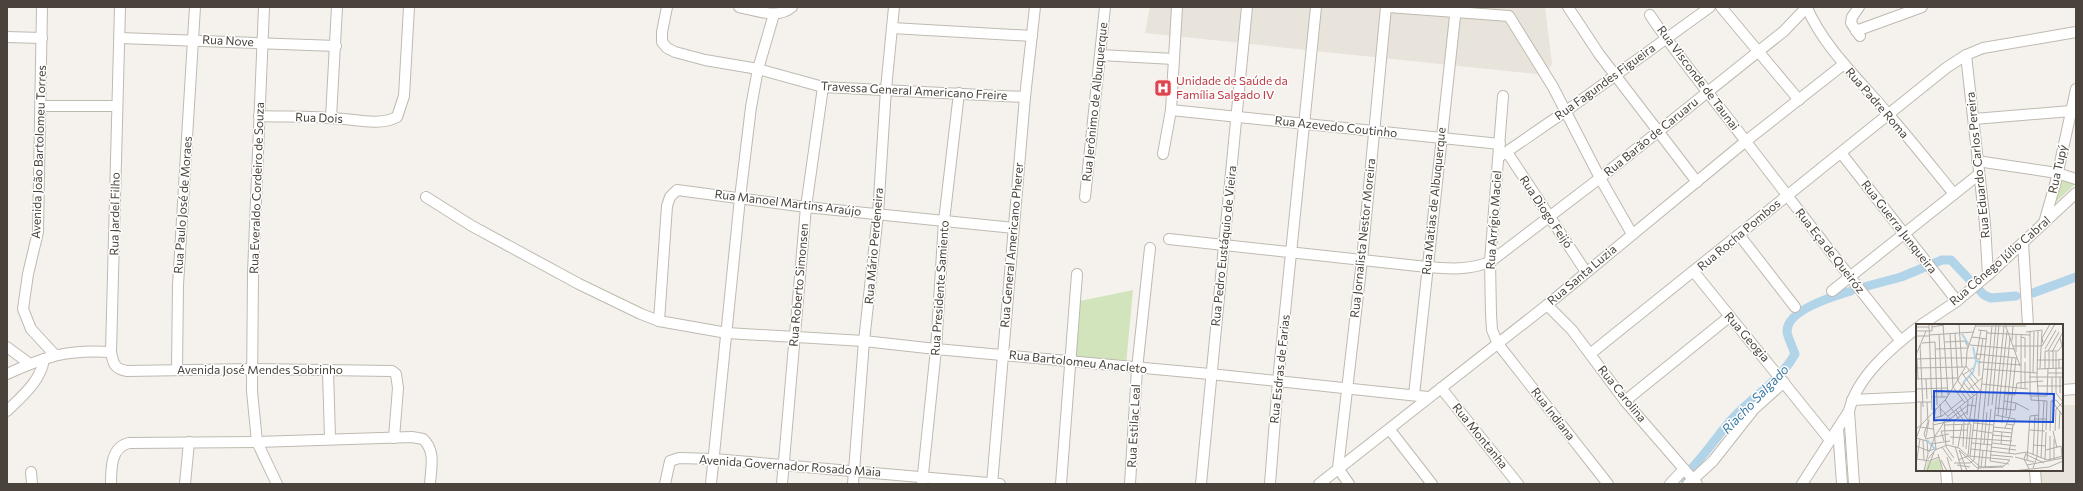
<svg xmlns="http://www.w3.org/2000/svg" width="2083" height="491" font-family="Commissioner,sans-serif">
	<rect width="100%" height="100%" fill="#f5f2ed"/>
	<g fill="#e8e4dc">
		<polygon points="1150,7 1545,7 1552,64 1545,75 1145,33"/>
		<polygon points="2062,405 2076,405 2076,484 2038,484 2037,470 2062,470"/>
	</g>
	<g fill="#d2e4bb">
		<polygon points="2063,177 2076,183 2053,205"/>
		<polygon points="1133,290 1126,365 1074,357 1080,301"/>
	</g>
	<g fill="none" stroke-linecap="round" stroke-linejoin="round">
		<g stroke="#b2d4e9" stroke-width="9">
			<polyline points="1860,288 1901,277 1942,260 1951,260 1984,295 1991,298 2016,296"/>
			<polyline points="2033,293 2076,277"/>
			<path d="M1682,478C1702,460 1715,438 1732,419C1753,396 1780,381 1795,354C1793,348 1787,336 1787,331C1787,310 1834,296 1851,291"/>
		</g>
		<defs>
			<g id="minor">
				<polyline points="42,7 38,232 28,274 23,309 31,329 55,355"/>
				<path d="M120,7L111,352C113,363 114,369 127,371L252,369L392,371L396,374L398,388L394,438"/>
				<polyline points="264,7 253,273 252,391 257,442 277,484"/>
				<polyline points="667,7 662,32 662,42 667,48 675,52 705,60 758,69 823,87 1025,97"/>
				<path d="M739,7C756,10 777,20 792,7"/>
				<polyline points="1388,7 1509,16 1553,87 1600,178 1632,234"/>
				<polyline points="1568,7 1599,54 1697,182"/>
				<polyline points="1721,7 1799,100"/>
				<polyline points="1859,7 1852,17 1851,23 1860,36"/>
				<path d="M1807,8C1825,49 1860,80 1888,114C1911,140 1932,167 1954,194"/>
				<path d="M1650,15C1680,60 1715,100 1747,143C1798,209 1848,276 1901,341"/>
				<polyline points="892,28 1032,36"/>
				<polyline points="1856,31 1922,7"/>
				<polyline points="7,37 42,38"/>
				<polyline points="120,38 336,46"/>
				<polyline points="1100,55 1174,59"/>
				<polyline points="1966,55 1985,224 1988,275"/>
				<polyline points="1503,96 1490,262 1491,314 1492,330 1498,344 1608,484"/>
				<polyline points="41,106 117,106"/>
				<polyline points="1171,110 1500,144"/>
				<path d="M259,116C283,117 307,116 330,118C351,118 378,127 397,117L404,96L409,7"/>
				<polyline points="331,118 337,7"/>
				<polyline points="1974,119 2071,111"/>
				<polyline points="1507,152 1586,272"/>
				<polyline points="1841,153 1957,301"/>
				<polyline points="1163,154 1171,110 1177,7"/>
				<polyline points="1499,157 1566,111 1710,7"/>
				<polyline points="1977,161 2057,173 2076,179"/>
				<polyline points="426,197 472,226 579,284 641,314 659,321 727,333 864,341 936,349 1210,374 1428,397"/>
				<polyline points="1085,197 1105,7"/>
				<polyline points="2044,223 2056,181 2076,89"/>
				<polyline points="1740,236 1795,307"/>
				<path d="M1169,239L1427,267C1450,269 1469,270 1490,262L1600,178L1784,31L1807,7"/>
				<polyline points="2023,243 2028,325"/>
				<polyline points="1694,272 1830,440"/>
				<polyline points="1832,291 1978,175"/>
				<polyline points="1547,305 1572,330 1625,401 1697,484"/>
				<polyline points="659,321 667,206 670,197 677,190 806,207 1014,228"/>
				<polyline points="1921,325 1957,301 1988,275 2076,193"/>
				<polyline points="7,347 30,364"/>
				<polyline points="1590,354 1946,68 1966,55 1983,48 2076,32"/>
				<polyline points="177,370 178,285 195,7"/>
				<polyline points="328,371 330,438"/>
				<path d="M7,374C47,356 67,349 111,352"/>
				<polyline points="1441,388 1518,484"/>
				<polyline points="2062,390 2076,389"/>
				<polyline points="1414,395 1456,7"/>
				<polyline points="1852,400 1917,397"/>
				<polyline points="1625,401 1729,317"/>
				<path d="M7,411C22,396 41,381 44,359"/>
				<polyline points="1838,428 1842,484"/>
				<polyline points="1390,430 1432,484"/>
				<polyline points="1946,470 1947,484"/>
				<polyline points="2035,470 2036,484"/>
				<polyline points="31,472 32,484"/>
				<path d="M111,484C111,468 111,447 129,443L257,442L412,437L423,439C436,451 431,468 430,484"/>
				<polyline points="185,484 189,442"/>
				<polyline points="665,484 670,461 679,458 714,459 1000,484"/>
				<polyline points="711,484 740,198 751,107 758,69 774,14"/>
				<polyline points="782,484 806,207 823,87"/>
				<polyline points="853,484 864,341 878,214 886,89 894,7"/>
				<polyline points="922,484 936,349 944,221 959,93"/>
				<polyline points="992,484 1025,97 1035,7"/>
				<polyline points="1061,484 1077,274"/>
				<polyline points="1130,484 1137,369 1150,248"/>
				<polyline points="1201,484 1247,7"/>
				<polyline points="1270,484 1278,381 1316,7"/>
				<polyline points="1319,484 1547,305 1746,141 1844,64"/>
				<polyline points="1349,484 1338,468 1362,260 1386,7"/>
				<polyline points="1670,484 1684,469"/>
				<polyline points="1688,484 1713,461 1754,409 1784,382"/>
				<polyline points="1802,484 1849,411"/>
				<path d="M1854,484L1849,411C1857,377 1890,349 1917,328"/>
			</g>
		</defs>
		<use href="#minor" stroke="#bfbab0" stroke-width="12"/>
		<use href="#minor" stroke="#fff" stroke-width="10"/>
	</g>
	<defs>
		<symbol id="hospital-square" viewBox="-11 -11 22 22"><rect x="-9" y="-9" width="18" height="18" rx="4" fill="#e0444e" stroke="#fff"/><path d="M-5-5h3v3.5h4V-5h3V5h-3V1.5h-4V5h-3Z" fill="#fff"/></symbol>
	</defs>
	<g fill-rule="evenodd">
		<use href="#hospital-square" x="1153" y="78" width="20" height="20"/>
	</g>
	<g text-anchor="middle" stroke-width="3" stroke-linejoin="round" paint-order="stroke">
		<g font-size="12" fill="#49433b" stroke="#fff">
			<text transform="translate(228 41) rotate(3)" y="4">Rua Nove</text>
			<text transform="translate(1698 78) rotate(53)" y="4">Rua Visconde de Taunai</text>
			<text transform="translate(1605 82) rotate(-36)" y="4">Rua Fagundes Figueira</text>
			<text transform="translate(914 91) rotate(3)" y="4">Travessa General Americano Freire</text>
			<text transform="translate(1095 102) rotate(-84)" y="4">Rua Jerônimo de Albuquerque</text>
			<text transform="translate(1877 103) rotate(49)" y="4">Rua Padre Roma</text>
			<text transform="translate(319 118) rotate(2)" y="4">Rua Dois</text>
			<text transform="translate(1336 127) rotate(6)" y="4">Rua Azevedo Coutinho</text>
			<text transform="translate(1651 137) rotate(-39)" y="4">Rua Barão de Caruaru</text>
			<text transform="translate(39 152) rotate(-88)" y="4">Avenida João Bartolomeu Torres</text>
			<text transform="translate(1978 165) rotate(-96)" y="4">Rua Eduardo Carlos Pereira</text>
			<text transform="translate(2058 169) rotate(-77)" y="4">Rua Tupý</text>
			<text transform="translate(257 188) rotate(-88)" y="4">Rua Everaldo Cordeiro de Souza</text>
			<text transform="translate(1434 201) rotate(-84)" y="4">Rua Matias de Albuquerque</text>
			<text transform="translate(788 203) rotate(7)" y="4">Rua Manoel Martins Araújo</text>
			<text transform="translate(183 205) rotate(-86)" y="4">Rua Paulo José de Moraes</text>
			<text transform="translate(1546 212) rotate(56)" y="4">Rua Diogo Feijó</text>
			<text transform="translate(115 214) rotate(-89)" y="4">Rua Jardel Filho</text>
			<text transform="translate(1494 220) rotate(-86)" y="4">Rua Arrígio Maciel</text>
			<text transform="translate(1899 227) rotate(52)" y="4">Rua Guerra Junqueira</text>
			<text transform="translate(1739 235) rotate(-40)" y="4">Rua Rocha Pombos</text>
			<text transform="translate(1363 238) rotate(-84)" y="4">Rua Jornalista Nestor Moreira</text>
			<text transform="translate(1012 245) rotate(-85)" y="4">Rua General Americano Pherer</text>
			<text transform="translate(874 246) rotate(-85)" y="4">Rua Mário Perdeneira</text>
			<text transform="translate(1224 246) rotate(-84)" y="4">Rua Pedro Eustáquio de Vieira</text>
			<text transform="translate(1830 251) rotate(52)" y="4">Rua Eça de Queiróz</text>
			<text transform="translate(2000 261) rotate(-41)" y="4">Rua Cônego Júlio Cabral</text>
			<text transform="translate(1582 275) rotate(-40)" y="4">Rua Santa Luzia</text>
			<text transform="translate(799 285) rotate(-85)" y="4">Rua Roberto Simonsen</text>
			<text transform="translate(940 288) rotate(-86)" y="4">Rua Presidente Samiento</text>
			<text transform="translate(1747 337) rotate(49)" y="4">Rua Geogia</text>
			<text transform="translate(1078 362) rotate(6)" y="4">Rua Bartolomeu Anacleto</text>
			<text transform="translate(1280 369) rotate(-84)" y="4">Rua Esdras de Farias</text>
			<text x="260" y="374">Avenida José Mendes Sobrinho</text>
			<text transform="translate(1622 394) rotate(51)" y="4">Rua Carolina</text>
			<text transform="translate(1553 414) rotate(52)" y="4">Rua Indiana</text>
			<text transform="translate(1134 426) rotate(-87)" y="4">Rua Estilac Leal</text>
			<text transform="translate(1480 436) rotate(51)" y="4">Rua Montanha</text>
			<text transform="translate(790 466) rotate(4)" y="4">Avenida Governador Rosado Maia</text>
		</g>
		<g font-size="12" fill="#be3a42" stroke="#fff" text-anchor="start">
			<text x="1176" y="85">Unidade de Saúde da<tspan x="1176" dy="14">Família Salgado IV</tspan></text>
		</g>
		<g font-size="13" font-style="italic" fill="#3d7aa1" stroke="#fff">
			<text transform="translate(1755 399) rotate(-46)" y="5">Riacho Salgado</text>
		</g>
	</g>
	<g transform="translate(1916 324)">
		<rect width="147" height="147" fill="#f5f2ed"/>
		<path d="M23,134L26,147H9L12,137L13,139Z" fill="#d2e4bb"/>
		<path fill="none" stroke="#b2d4e9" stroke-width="2" d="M46,10L53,21M57,23L60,37M47,59L57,48L60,37L65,38M11,116L20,126"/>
		<path fill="none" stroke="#b0aca6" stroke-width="1" d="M13,0L16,86M27,0L32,71M43,0L46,43M89,0L104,42M60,2H110M88,2L74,137L93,140M0,3H13M16,3L28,1M0,7H16V0M110,8L126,6M114,8V72H131L132,44M39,9L42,57L55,74M71,9L114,11M23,10L26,73M34,10L37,63L49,79M13,11L58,8M105,11V64M0,12H14M56,13L71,15M105,13L109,14V34M96,17L97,2M19,18L21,81M29,18L49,17L52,23M6,19L19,18M127,19L126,14L134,0M4,21L7,83M54,21L99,25M97,22H126M126,22L139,0M19,25L52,24M129,25L140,6M129,27H142L146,22L144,14M132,27L143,8M100,28V11M136,28L147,8M140,28V69L147,78M60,30L101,34M0,31L10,7M30,34H59M0,35L29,34M1,35L2,55M64,35L67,14M64,36L60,34L65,6M121,36H143M109,38V64M50,42L62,57M0,44L49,43M124,44L126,6M137,44V28M143,44V35L147,36M67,45L121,49M121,45L147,44M129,45V27M133,45V28M46,49L61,70L54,132M117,49L118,8M132,49H147M47,51L57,44M53,52L64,67M63,52V38L105,41M113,53H147M136,53V71M0,55L42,54M10,55L11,75M66,60L112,65M121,62H147M0,65L31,64M53,65L66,54M44,66L52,77L51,91M42,69L48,59L58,72M144,69V53M89,70L99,71L101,59L127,57M115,72V76L131,77L130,106M16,73H31M29,76L43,95M88,77L100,79L113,86M135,77L140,76L147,84M136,77L147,92M0,78H16M24,80L25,93M76,81L83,0M72,82L80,0M44,83L51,95L62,96M79,84L99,86L100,79M0,85V101M25,85L34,95M40,86L48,97L47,123M79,91L99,95L98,101L90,100M82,91L91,7M32,92L65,66M90,92L96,34M18,94L26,92L46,76M28,95L30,123M34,95L52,81L60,82M118,95H131M17,98L29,95M58,99L77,101M86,99L94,13M53,100L57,74M17,101L39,96L52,87M28,101L55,100M4,103L17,105M77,103L97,105M89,104L94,91L100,34M0,105L5,101V78M143,105L144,87M56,106L76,109M113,106L129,107M77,107L96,109M134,107L135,77M137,107L141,124M139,107L140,85L147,78M76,111L96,113M10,113L13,96M34,113L96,117M0,114L11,117L12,130L8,147M0,115L5,101L30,75L50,42L51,27L60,0M9,115L33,110M10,115L8,110L12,98L11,78M7,116L8,136M28,117L25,107L52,106M56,119L76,121M76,119L100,122M15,120L34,117M68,120L71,88M85,120L86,108M37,121L38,96M117,121L130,122M0,122L13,127L18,125M39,122L46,147M26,123L36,137M30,123L38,134M42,123L46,101M75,123L100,126M20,125L17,100L20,84M50,125L52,100M55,125L99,130L111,128L131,136L147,132M43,126L61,144L87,143M43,126L51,147M130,126L145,122L146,133M13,128L19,112L31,94M93,129L97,101M110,129L108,135L113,145M22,130L27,147M109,130L128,139M75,131L97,133M117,131L119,91M53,132L94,136M31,133L35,147M99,133L118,138M125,134L128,76M1,135L13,137L23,133M12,135L19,126L31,121L43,124L64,143L88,142L94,136M138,135V115M25,136L31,147M42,136L52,132L55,100M111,136L114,92L123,91M129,136L130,108M134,136V112M38,139H54L58,136L71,7L62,6M0,141L4,115M41,141L54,143M111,141L147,134M65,143L67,127M69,143L75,85M117,144L121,133L123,82L121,53L122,7M11,147L18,128M62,147L76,2M97,147L133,143L147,137"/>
		<path fill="#1d4ed8" fill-opacity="0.15" stroke="#1d4ed8" stroke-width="2" d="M18,67L138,70L137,98L18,96Z"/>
		<rect width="147" height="147" fill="none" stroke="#49433b" stroke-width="2"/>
	</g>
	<rect width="2083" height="491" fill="none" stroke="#49433b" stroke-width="16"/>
</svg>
